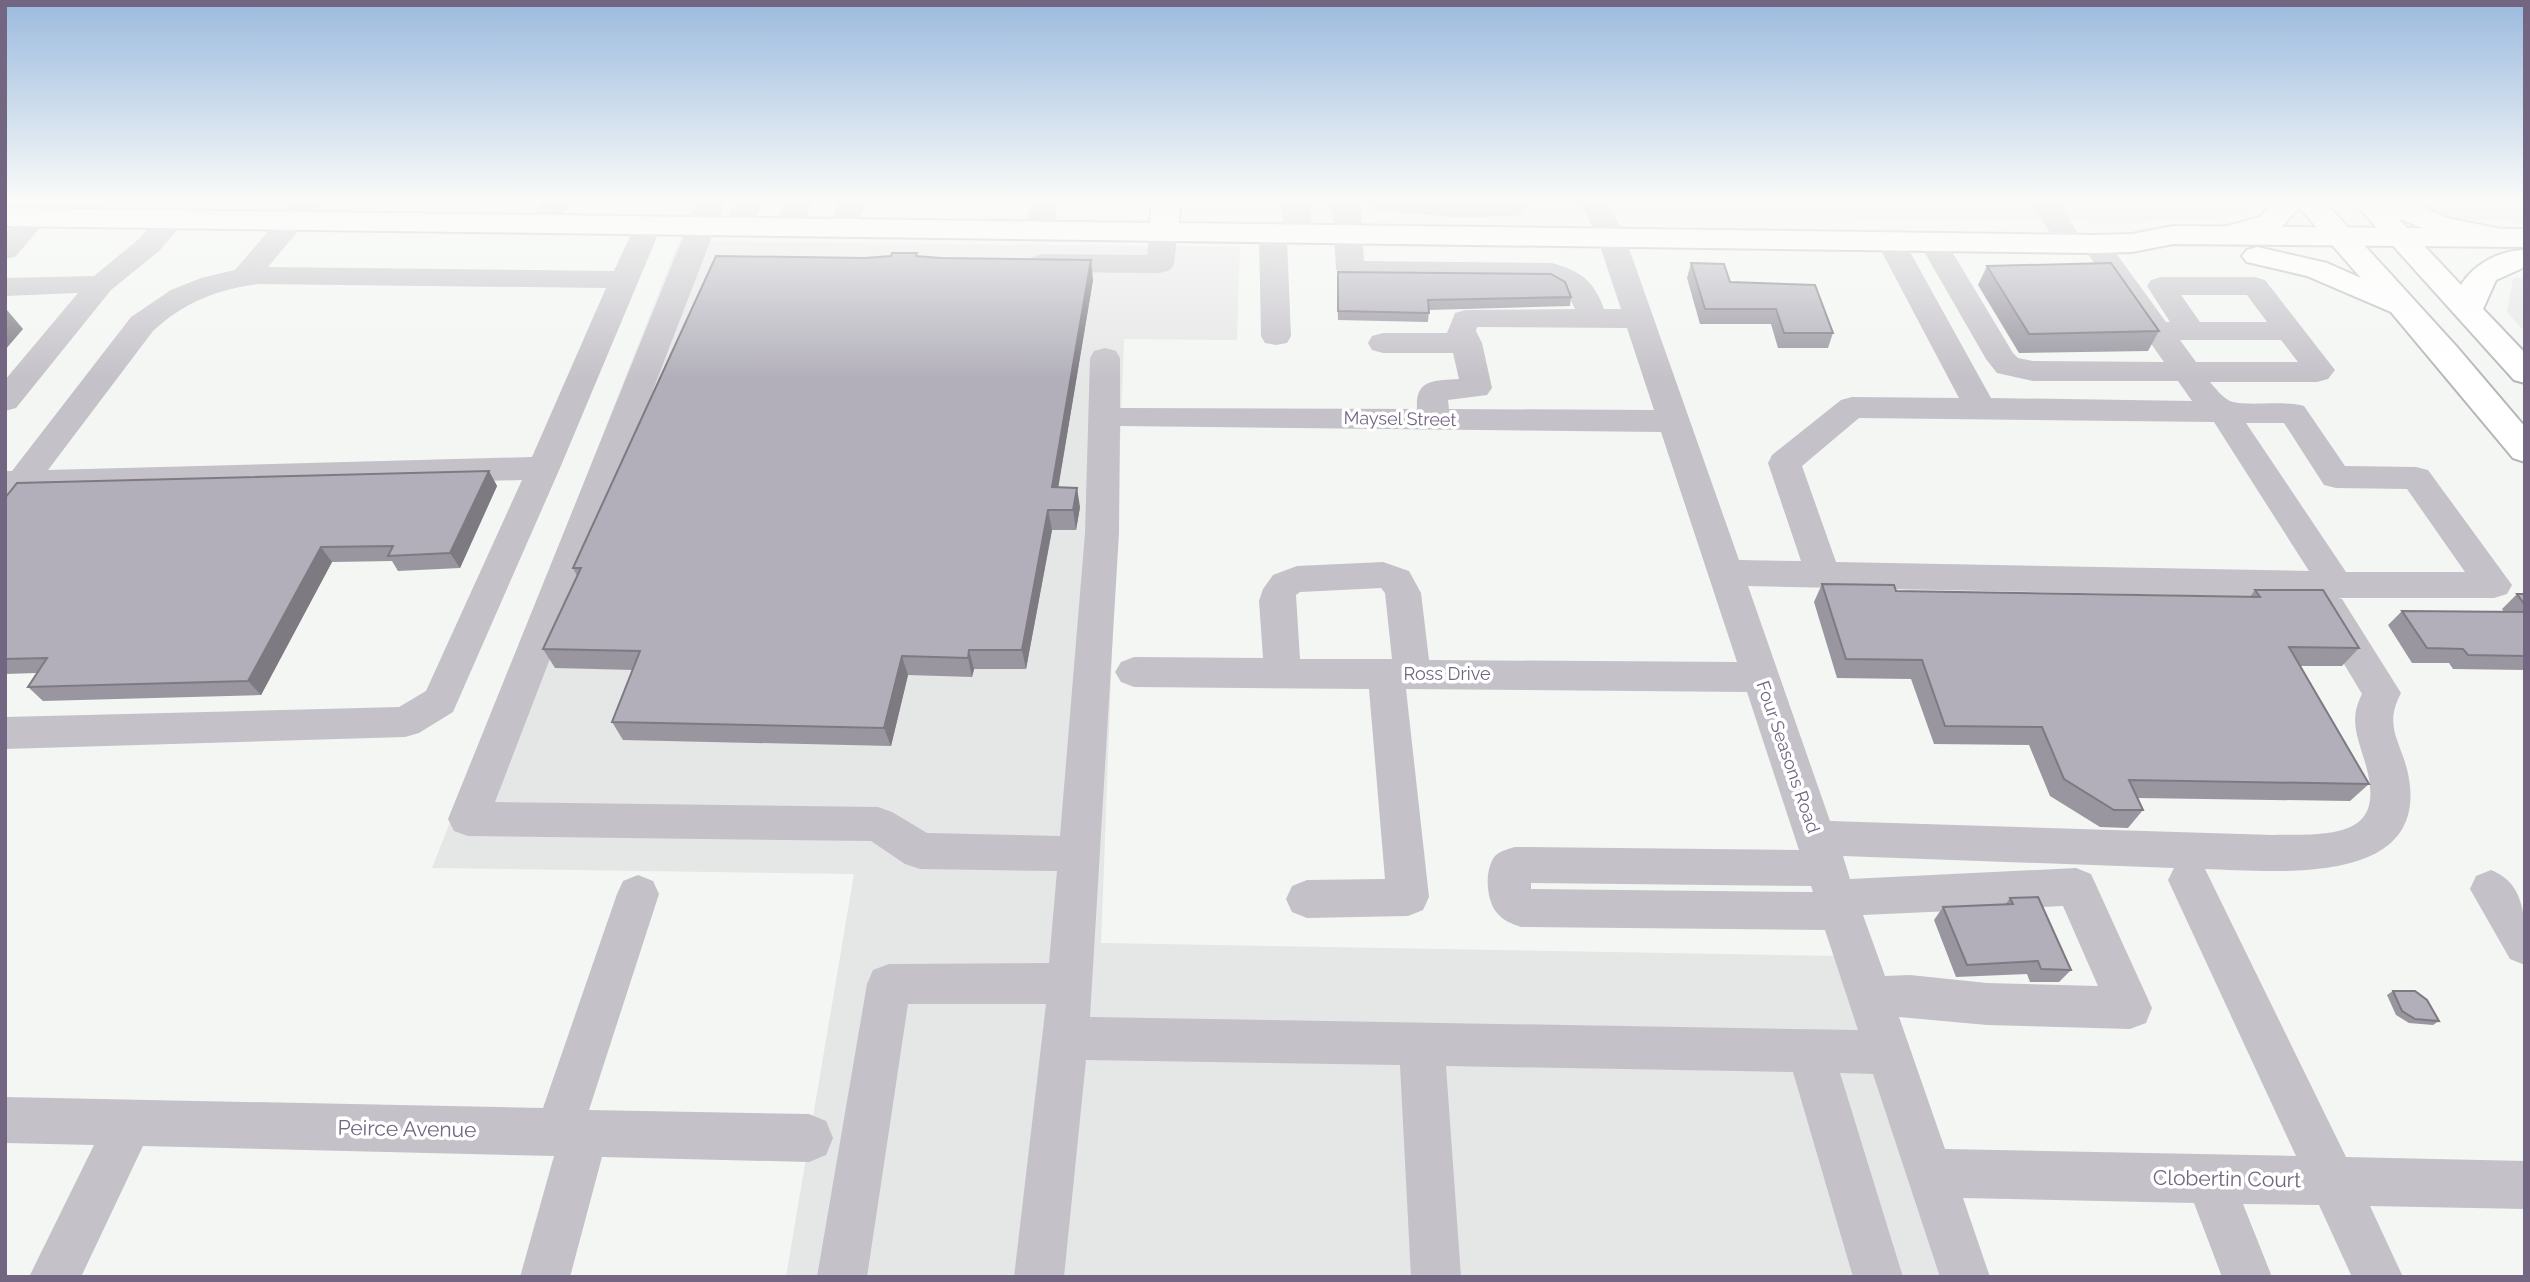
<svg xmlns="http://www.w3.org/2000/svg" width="2530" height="1282" font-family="Raleway,sans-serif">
	<rect width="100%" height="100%" fill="#f3f6f2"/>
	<g fill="#e5e6e6">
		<polygon points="1186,200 2261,200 2246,212 2218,219 2132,222 1324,211 1195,212 1185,211"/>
		<polygon points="2407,200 2525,200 2525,222 2462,219 2432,211"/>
		<polygon points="679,241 1240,247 1237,340 1124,339 1101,943 1838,956 1943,1277 786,1277 854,874 432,868"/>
		<polygon points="2525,277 2525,332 2507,312 2513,278"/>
	</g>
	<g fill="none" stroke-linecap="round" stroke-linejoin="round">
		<defs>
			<polygon id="major" points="1152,200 1180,200 1179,223 2095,235 2132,234 2173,226 2525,229 2525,247 2173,244 2132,252 2095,253 5,226 5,208 1150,223"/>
			<g id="highway">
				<polygon points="2274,200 2323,200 2457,347 2525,427 2525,462 2513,458 2391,312 2307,276 2247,262 2242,256 2247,250 2257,247 2327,263 2361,278 2299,207 2280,229 2227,244 2217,241 2212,235 2217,229 2260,217"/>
				<path d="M2352,200H2406L2447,218L2515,232L2520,238L2515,244L2505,247L2429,231L2398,218L2461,285C2474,264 2500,250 2525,250V267L2496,280L2483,309L2525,353V383L2514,380Z"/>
			</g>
		</defs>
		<use href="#major" stroke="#b8b4bc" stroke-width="4"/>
		<use href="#highway" stroke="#b7b4ba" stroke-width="4"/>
		<g fill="#c4c1c8" fill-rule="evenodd">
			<path d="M295,200H324L268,267L614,271L638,219L648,217L658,219L662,225L560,468L453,712L419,733L405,737L5,749V717L399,707L426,691L522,480L30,494L20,502L5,505V471H12L131,317L171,290L201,278L235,270ZM259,284L606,288L532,457L48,470L153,331C184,302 218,289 259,284Z"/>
			<polygon points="544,200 572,200 553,229 543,231 533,229 529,223"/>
			<path d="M698,200H726L495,802L878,807L892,812L927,833L1060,836L1085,533L1090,358L1094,351L1105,348L1116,351L1120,358V408L1417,409C1415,378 1435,381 1459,379L1453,353H1383L1372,350L1368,343L1372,336L1383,333H1447L1455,313L1465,310L1575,309L1565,289L1550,281L1350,278L1340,275L1336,269L1332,200H1360L1364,261L1552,263C1581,271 1594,281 1604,309H1621L1597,237L1579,200H1607L1625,237L1739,560L1801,561L1768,463L1772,455L1841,400L1852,397L1959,398L1876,241L1880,235L1890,233L1900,235L1904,241L1991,398L2192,401L2178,381H2033L1997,373L1986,359L1918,241L1922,235L1932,233L1942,235L2013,353L2018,358L2033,361L2164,362L2083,247L2071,252L2061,250L2029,200H2057L2083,241L2095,236L2105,238L2166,322H2170L2147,286L2151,280L2161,277H2255L2265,280L2335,370L2328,379L2317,382H2210C2215,388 2223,398 2230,401C2245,407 2283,400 2304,406L2345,466L2416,467L2428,470L2512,585L2507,594L2494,598H2338L2342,599L2401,693C2384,725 2399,739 2407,769C2436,889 2277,871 2205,869L2346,1157L2525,1161V1209L2370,1206L2403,1277H2352L2319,1205L2243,1204L2272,1277H2222L2194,1203L1963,1198L1990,1277H1940L1873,1074L1840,1073L1903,1277H1853L1793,1072L1446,1066L1461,1277H1411L1400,1065L1086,1060L1064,1277H1014L1046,1004H908L867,1277H817L867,984L873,970L889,964L1049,963L1057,871L920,869L905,864L871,841L468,836L454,831L448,819ZM2181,295H2247L2267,322H2200ZM1477,327L1627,328L1654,410L1449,409L1448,400L1487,395L1492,388L1482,343L1476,331ZM2180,340H2281L2298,362H2196ZM1859,418L2214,422L2309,571L1836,562L1802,466ZM2246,423H2284L2324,485L2336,488L2407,489L2465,572H2346ZM1120,426L1661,432L1737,662L1429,660L1421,593L1409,571L1383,562L1297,566L1273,575L1263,589L1259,601L1263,658L1134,657L1121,662L1115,672L1121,682L1134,687L1369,689L1385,879L1307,880L1292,886L1286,899L1292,912L1307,918L1408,916L1423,910L1429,897L1406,689L1747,692L1799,850L1515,847C1508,849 1500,851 1495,856C1484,870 1486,900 1497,913C1504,921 1512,924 1521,927L1825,930L1858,1030L1090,1017L1119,533ZM1748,586L2321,598L2316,599L2311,609L2362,694C2350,717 2356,733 2363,756C2391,839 2335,834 2273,835L1830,821ZM1381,588L1385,593L1392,659H1300L1296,595L1300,592ZM1843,856L2174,868L2168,880L2296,1156L1945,1149L1899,1017L1987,1025L2130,1029L2146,1023L2152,1008L2091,874L2076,868L1850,879ZM1531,883L1811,886L1813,892L1531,889ZM2063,906L2098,986L1987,983L1910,975L1885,976L1863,915Z"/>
			<polygon points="736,200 764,200 748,232 738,234 728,232 724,226"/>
			<polygon points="786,200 814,200 799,232 789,234 779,232 775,226"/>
			<polygon points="839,200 867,200 854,233 844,235 834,233 830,227"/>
			<polygon points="1031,200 1059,200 1053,230 1049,236 1039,238 1029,236 1025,230"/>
			<polygon points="1282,200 1310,200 1311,233 1307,239 1297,241 1287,239 1291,336 1287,343 1276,345 1265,343 1261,336 1259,233 1263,227 1273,225 1283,227"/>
			<polygon points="1374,200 1531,200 1521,215 1463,218 1385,211 1375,209 1371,203"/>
			<polygon points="35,209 45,211 49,217 15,257 5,259 5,234 25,211"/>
			<polygon points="173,211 183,213 187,219 159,251 111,290 16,408 5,411 5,380 78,293 5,296 5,278 94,276 139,239 163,213"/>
			<polygon points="1164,224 1174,226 1178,232 1174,264 1170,270 1160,273 1042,272 1032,269 1028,263 1032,257 1042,254 1147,255 1150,232 1154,226"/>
			<path d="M2491,870C2530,885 2525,929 2525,965L2510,959L2470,889L2476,876Z"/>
			<polygon points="638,875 653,881 659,894 589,1110 809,1114 826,1121 833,1138 826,1155 809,1162 602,1157 570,1277 520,1277 554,1156 143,1146 81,1277 29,1277 94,1145 5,1143 5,1097 543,1108 617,894 623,881"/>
		</g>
		<use href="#major" fill="#fff" fill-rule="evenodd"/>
		<use href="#highway" fill="#fff" fill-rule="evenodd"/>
	</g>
	<g fill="#9996a0">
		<polygon points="918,257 1093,280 1058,487 1080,507 1076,530 1052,530 1026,669 974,669 972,677 908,675 891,746 623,740 612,722 633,670 555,668 543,649 577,576 573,568"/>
		<polygon points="1691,263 1833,333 1828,348 1778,348 1771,324 1700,324 1687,278"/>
		<polygon points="1987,266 2159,331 2148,351 2019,353 1978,285"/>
		<polygon points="1337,281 1571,297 1570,306 1429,310 1428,322 1338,320"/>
		<polygon points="489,471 497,486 460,568 398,571 392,561 332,562 261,695 43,701 28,687 37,673 5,674 5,498"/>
		<polygon points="1822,584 1896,591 2250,597 2255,590 2359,648 2342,666 2300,666 2369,784 2350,801 2137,798 2143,810 2128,828 2100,827 2050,796 2029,745 1934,744 1911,679 1837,678 1814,602"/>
		<polygon points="2517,594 2525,594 2525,670 2453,669 2449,663 2412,663 2388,625 2402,611 2504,612 2502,609"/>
		<polygon points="2010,898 2071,970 2059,982 2030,982 2027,974 1956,977 1934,920 1943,907 2005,905"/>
		<polygon points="2393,991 2439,1021 2433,1025 2409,1023 2396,1015 2387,995"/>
	</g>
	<g fill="#7d7a82">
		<polygon points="1091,260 1093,280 1055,507 1052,487"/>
		<polygon points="7,310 23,329 5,350 5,312"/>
		<polygon points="489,471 497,486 460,568 450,553"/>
		<polygon points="1077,488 1080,507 1076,530 1073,510"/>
		<polygon points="1048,510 1052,530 1026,669 1022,650"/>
		<polygon points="321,547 332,562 261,695 248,681"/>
		<polygon points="969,650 974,669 972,677 968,658"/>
		<polygon points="902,656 908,675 891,746 884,728"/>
	</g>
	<g fill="#b2afba" stroke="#7d7a82" stroke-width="2">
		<polygon points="892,253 917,253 916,256 941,258 1091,260 1052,487 1077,488 1073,510 1048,510 1022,650 969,650 968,658 902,656 884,728 612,722 640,651 543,649 581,568 573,568 716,256 865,258 891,256"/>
		<polygon points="1691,263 1724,264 1730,282 1815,285 1833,333 1784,333 1776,309 1705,309"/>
		<polygon points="2111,263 2159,331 2029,334 1987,266"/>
		<polygon points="1338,272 1551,274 1565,282 1571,297 1428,300 1429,313 1338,311"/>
		<polygon points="489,471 450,553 388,556 393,546 321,547 248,681 28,687 47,658 5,659 5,498 17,483"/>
		<polygon points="1822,584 1894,585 1896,591 2260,597 2255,590 2323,590 2359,648 2289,647 2369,784 2129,780 2143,810 2114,810 2064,779 2042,727 1945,726 1922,660 1846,659"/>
		<polygon points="2517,594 2525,594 2525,605"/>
		<polygon points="2402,611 2525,612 2525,656 2468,655 2463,649 2427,648"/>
		<polygon points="2038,897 2071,970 2041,969 2038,961 1967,965 1943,907 2013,904 2010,898"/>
		<polygon points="2393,991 2415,991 2427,1000 2439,1021 2415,1019 2402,1011"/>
	</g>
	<linearGradient id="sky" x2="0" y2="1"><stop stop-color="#9bbade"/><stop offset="0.53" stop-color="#fafbf9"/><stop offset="1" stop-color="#fafbf9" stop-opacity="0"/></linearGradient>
	<rect width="2530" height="379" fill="url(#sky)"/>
	<g text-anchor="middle" stroke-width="7" stroke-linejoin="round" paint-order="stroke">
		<g font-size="18" fill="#726682" stroke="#fff">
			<text transform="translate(1400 419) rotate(1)" y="6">Maysel Street</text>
			<text x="1447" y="680">Ross Drive</text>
			<text transform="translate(1788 757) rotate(71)" y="6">Four Seasons Road</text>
		</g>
		<g font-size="21" fill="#726682" stroke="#fff">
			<text transform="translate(407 1129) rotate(1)" y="7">Peirce Avenue</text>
			<text transform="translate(2227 1179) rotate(1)" y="7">Clobertin Court</text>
		</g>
	</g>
	<rect width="2530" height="1282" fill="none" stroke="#726682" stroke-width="14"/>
</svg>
